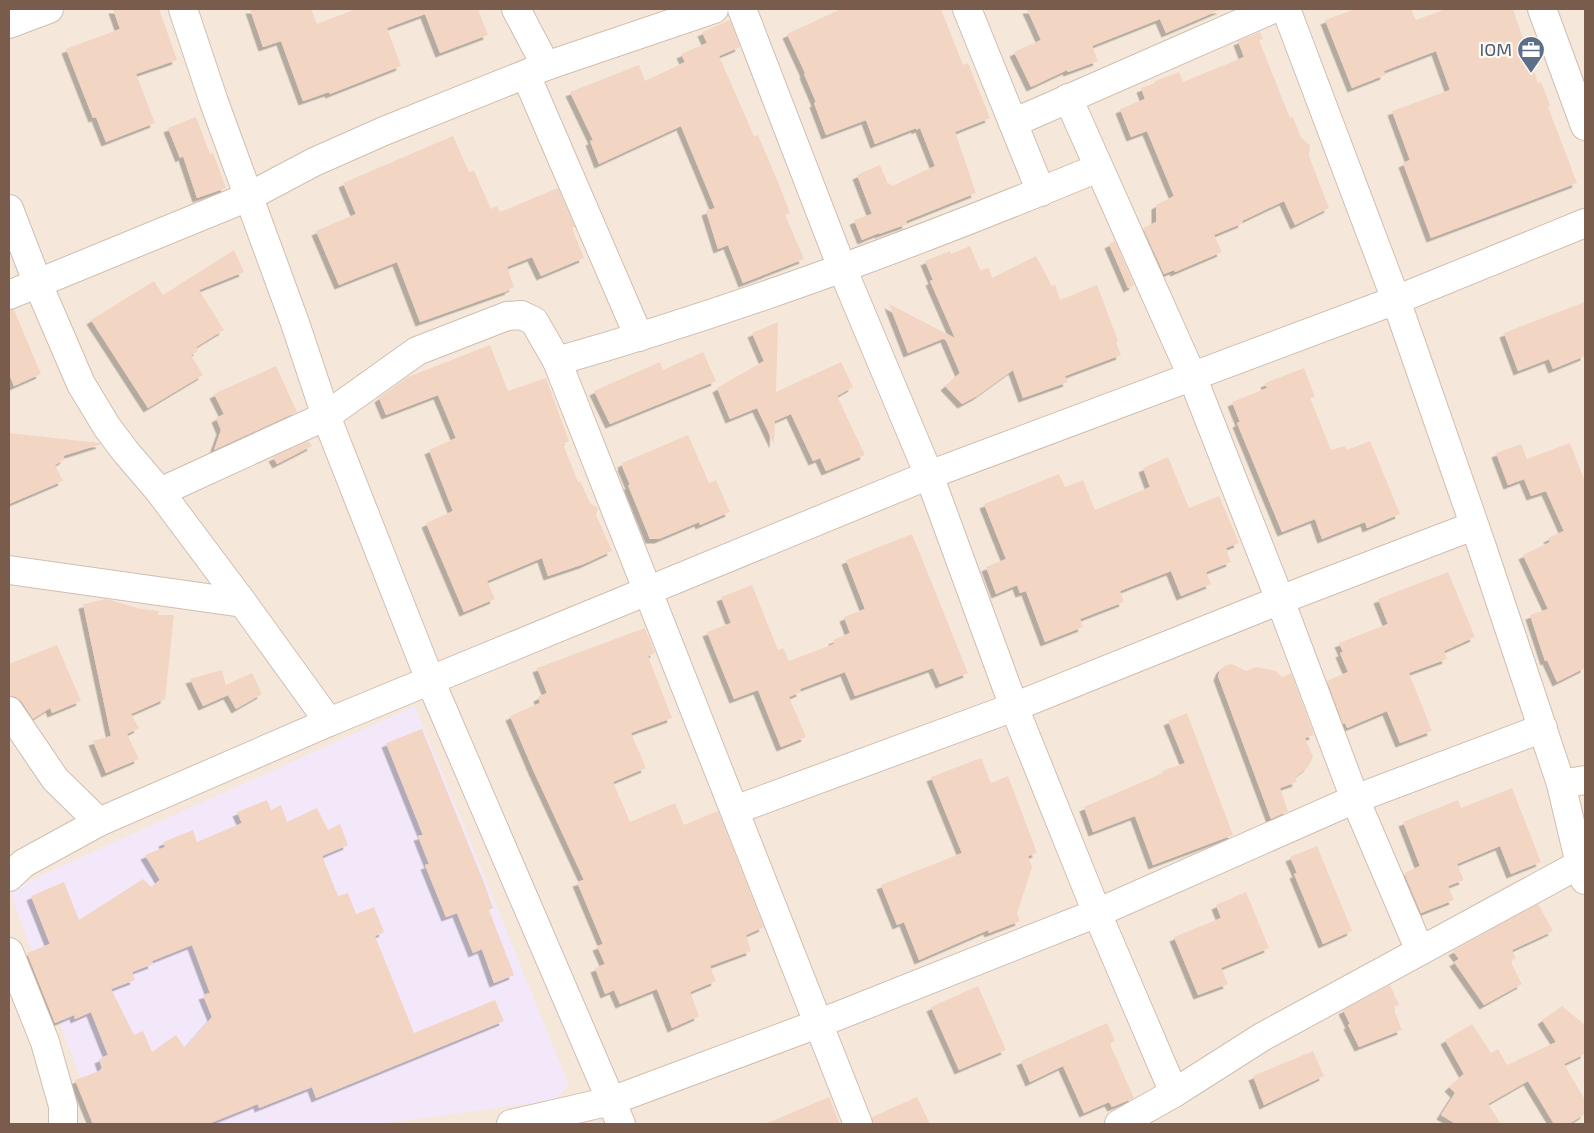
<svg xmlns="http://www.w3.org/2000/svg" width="1594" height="1133" font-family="'Exo 2',sans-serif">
	<defs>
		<filter id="shadow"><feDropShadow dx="-4.5" dy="4.5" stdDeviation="0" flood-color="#0004"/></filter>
	</defs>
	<rect width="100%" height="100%" fill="#fdf6ec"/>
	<rect fill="#f5e8da" x="9" y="9" width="1576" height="1115"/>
	<polygon fill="#f3e8fa" points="415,706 569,1085 553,1100 378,1124 98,1124 9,890"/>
	<g fill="#f3d5c3" fill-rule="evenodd" filter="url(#shadow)">
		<polygon points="113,9 159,9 177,60 136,74 155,123 106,142 96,117 93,118 66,49 120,29"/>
		<polygon points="250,9 311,9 317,24 356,9 478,9 488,35 440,53 425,14 387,28 401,66 330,94 329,92 303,101 281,41 263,47"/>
		<polygon points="841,9 941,9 963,65 968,63 990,118 955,132 976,193 906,221 907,224 879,234 879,233 862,240 854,220 872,214 857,175 880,165 888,184 890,183 892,186 935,166 920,128 916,130 916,128 875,144 866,120 826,135 814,103 816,102 804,74 805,73 787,34"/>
		<polygon points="1027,9 1222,9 1166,33 1160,19 1092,46 1098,61 1068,72 1067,70 1031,87 1014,52 1041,40"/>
		<polygon points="1355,9 1411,9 1416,20 1446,9 1513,9 1538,83 1541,82 1550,105 1548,107 1577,183 1431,238 1403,163 1410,160 1392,111 1450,90 1436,51 1384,71 1385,75 1352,88 1325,20"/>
		<polygon points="730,20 740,47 719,56 754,136 758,135 778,182 790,213 785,215 804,259 743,283 728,245 718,249 706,211 715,208 681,126 599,164 590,141 593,140 570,92 639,65 645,81 685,62 681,54 707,43 702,32"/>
		<polygon points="1260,32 1263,39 1259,40 1290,118 1293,117 1301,138 1310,145 1309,156 1329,208 1295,225 1284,201 1242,221 1243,223 1214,235 1222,252 1175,272 1174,270 1164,274 1143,228 1156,222 1156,205 1174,196 1147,131 1131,137 1120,109 1145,99 1141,88 1155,83 1155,81 1179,72 1183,82 1244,57 1238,41"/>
		<polygon points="196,117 210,154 213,153 226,188 197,198 183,156 180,158 168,128"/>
		<polygon points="453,136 469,172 474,171 491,209 497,206 500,212 558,188 575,227 572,228 584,258 541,276 532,257 507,267 514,287 509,289 510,290 420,322 397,262 339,285 316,231 356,214 343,183"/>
		<polygon points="1115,241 1134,285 1128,288 1109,244"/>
		<polygon points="970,246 980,270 989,268 992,278 1036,256 1052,286 1055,284 1060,300 1097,285 1118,341 1116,342 1121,355 1065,376 1068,382 1023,398 1013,370 977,396 962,404 945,386 960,373 945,338 908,353 889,304 955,338 930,281 933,280 925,261 950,251 951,254"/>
		<polygon points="234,250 244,272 199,290 224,330 196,347 198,351 191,355 203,375 148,408 91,320 154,281 163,295"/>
		<polygon points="1585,302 1585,356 1553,369 1549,359 1518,371 1504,333"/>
		<polygon points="9,310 14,310 41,374 14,386 9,374"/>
		<polygon points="778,322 776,392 841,362 853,387 837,396 865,455 826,471 820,458 813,461 791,414 775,421 774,444 757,408 730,419 717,388 764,361 752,333"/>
		<polygon points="490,345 508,391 546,378 569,441 563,444 578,482 580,481 590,503 598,508 596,515 612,551 584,564 548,576 542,558 487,581 495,599 464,612 426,523 453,511 429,450 456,438 438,395 386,415 379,398 408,377"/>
		<polygon points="703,352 716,381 610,424 594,391 660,362 663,370"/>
		<polygon points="276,366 297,412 214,450 221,430 216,418 224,414 214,394"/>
		<polygon points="1304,368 1315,397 1310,398 1331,450 1345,446 1347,450 1370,441 1400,514 1367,528 1365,522 1322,539 1315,519 1282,532 1237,423 1240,422 1232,402 1267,388 1265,383"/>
		<polygon points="9,433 100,443 101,444 63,456 65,459 55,465 63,481 9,504"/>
		<polygon points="688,435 709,483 716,480 730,512 700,525 699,522 659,539 650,539 628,485 630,485 622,466 623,465 622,463"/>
		<polygon points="309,441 312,446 277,464 273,457"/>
		<polygon points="1570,443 1585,482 1585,668 1557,682 1547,660 1545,661 1530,615 1548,609 1523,555 1550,542 1548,538 1564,531 1546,491 1531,496 1524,479 1508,485 1496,453 1521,444 1527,459"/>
		<polygon points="1168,457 1189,508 1219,496 1239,543 1226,548 1231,562 1206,572 1211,584 1181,596 1171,571 1120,591 1124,602 1080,619 1083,627 1045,642 1026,591 1020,593 1017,585 996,594 986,567 1006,559 984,504 1059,474 1065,487 1083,480 1095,510 1150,487 1143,468"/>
		<polygon points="912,534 968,673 940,684 933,668 855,696 845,672 800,689 801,692 789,697 806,737 781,747 758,690 734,699 707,632 731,623 721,597 752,585 778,650 783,648 789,661 834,644 833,640 850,633 844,617 865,609 846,560"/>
		<polygon points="1448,572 1475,637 1444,651 1447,659 1409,673 1432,731 1400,743 1387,711 1347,728 1345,723 1343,724 1327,681 1348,672 1340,653 1343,652 1339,643 1388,624 1378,599"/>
		<polygon points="106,599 141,609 159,611 158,615 174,615 165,699 131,714 139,728 127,734 139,759 106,773 93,741 111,736 83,604"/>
		<polygon points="645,628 655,653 648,656 672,718 631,733 646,768 613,782 630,822 675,803 684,825 718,811 764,927 746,935 751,951 710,966 716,981 690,992 699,1016 672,1028 657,989 620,1004 614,990 605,994 595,968 605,964 597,946 603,944 577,882 584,880 534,772 510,716 540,703 538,697 547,693 537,668"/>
		<polygon points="57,645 81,701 52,713 50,708 33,719 22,702 16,697 9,696 9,664"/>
		<polygon points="1232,664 1246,671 1256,667 1276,671 1282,677 1291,673 1314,735 1305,738 1313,757 1308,767 1295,777 1297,782 1280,788 1288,811 1271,819 1218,676 1221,669 1226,665"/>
		<polygon points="222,670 226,685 252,673 262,694 236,709 228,695 203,706 190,679"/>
		<polygon points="1187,713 1233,835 1153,865 1135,816 1093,832 1084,807 1163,773 1162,771 1185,763 1168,721"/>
		<polygon points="422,729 484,883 493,908 489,910 514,975 494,983 482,949 473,953 457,913 446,917 425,865 429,864 418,836 423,835 386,743"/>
		<polygon points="981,758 991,783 1008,776 1037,853 1028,856 1032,867 1017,914 1020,921 989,933 988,930 919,960 904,922 897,925 881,885 962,853 931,777"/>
		<polygon points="1512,788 1541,862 1511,874 1500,846 1457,864 1464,880 1448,886 1454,900 1421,913 1404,873 1420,866 1403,822 1458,800 1461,808"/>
		<path d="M267,800L271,810L281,805L287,822L317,808L328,830L340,824L348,845L322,856L338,896L348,893L356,914L374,907L384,932L375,936L414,1033L495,1000L504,1021L316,1098L312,1087L259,1108L258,1104L208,1124H93L75,1080L99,1071L102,1068L99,1059L108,1055L91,1012L75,1019L74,1015L55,1023L27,953L50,944L31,896L64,882L79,920L143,879L151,887L160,880L145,855L165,847L163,842L193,830L197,842L242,823L237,812ZM192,945L210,993L203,995L212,1017L185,1048L176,1035L152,1052L143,1031L134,1035L111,989L135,980L132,972L153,964L152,961Z"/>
		<polygon points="1317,846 1352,931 1323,944 1294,874 1297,873 1290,857"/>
		<polygon points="1246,892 1269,948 1221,968 1228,984 1198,995 1174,937 1221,918 1216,905"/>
		<polygon points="1538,904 1553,931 1512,950 1516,958 1510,961 1522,984 1484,1005 1454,962 1459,959 1453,951"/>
		<polygon points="1390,985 1399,1005 1393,1007 1402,1030 1359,1047 1348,1025 1350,1024 1343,1010"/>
		<polygon points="978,986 1006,1050 959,1070 931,1007"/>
		<polygon points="1562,1006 1585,1025 1585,1054 1564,1064 1585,1100 1585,1114 1569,1124 1554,1124 1528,1081 1488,1104 1501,1124 1456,1124 1441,1115 1455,1093 1449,1087 1464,1074 1445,1040 1472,1024 1491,1053 1498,1049 1507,1065 1556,1042 1542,1020"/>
		<polygon points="1107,1023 1115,1041 1110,1044 1134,1098 1112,1107 1109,1102 1084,1113 1063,1066 1030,1082 1021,1061"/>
		<polygon points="1313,1051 1324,1076 1264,1105 1253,1076"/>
		<polygon points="829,1097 840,1124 765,1124"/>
		<polygon points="917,1097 930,1124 873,1124 872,1117"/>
	</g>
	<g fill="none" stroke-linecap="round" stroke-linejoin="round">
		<defs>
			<g id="minor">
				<polyline points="183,9 214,102 295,323 326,416 430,680 621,1124"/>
				<polyline points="516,9 546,66"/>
				<polyline points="742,9 842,268 929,475 1014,707 1097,913 1174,1093"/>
				<polyline points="967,9 1041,192"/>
				<polyline points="1286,9 1396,300 1482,547 1561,784 1580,864 1585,880"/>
				<polyline points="1542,9 1585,126"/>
				<polyline points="9,24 49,9"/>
				<polyline points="526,75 639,337"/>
				<polyline points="1068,98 1192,376 1280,600 1355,799 1420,951"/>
				<polyline points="1013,123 1273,9"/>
				<polyline points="9,209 38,284 81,384 107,427 125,451 160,492"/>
				<polyline points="9,295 248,197 314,162 384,131 546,66 714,9"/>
				<path d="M557,361C741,309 921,241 1098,168"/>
				<polyline points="9,570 243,603 329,722 929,475 1396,300 1585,223"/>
				<polyline points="243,603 160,492 326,416 417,351 507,316 521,315 534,321 557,361 858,1124"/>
				<polyline points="9,711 55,779 99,822"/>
				<polyline points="1561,784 1585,780"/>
				<polyline points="735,810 1014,707 1280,600 1473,526"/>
				<polyline points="9,877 24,863 99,822 329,722"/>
				<polyline points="9,952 45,1042 63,1106 63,1124"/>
				<polyline points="511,1124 611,1101 820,1023 1097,913 1355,799 1543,728"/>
				<polyline points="1119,1124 1174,1093 1262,1037 1580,864"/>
			</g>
		</defs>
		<use href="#minor" stroke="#d1beb0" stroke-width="30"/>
		<use href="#minor" stroke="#fff" stroke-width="28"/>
	</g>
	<defs>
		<symbol id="office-pin" viewBox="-11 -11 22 30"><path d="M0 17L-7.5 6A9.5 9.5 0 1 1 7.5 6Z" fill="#5c6f8a" stroke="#fffaf3"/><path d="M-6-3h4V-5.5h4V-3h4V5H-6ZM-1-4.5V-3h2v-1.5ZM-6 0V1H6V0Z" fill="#fff"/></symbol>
	</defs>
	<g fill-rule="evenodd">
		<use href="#office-pin" x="1515" y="34" width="32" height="43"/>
	</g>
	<g text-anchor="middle" stroke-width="4.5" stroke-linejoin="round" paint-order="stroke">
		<g font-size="18" fill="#4e5e75" stroke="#fffaf3" text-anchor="end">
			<text x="1512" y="56">IOM</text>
		</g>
	</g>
	<rect width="1594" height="1133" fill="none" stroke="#7a5c4d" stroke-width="20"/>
</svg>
